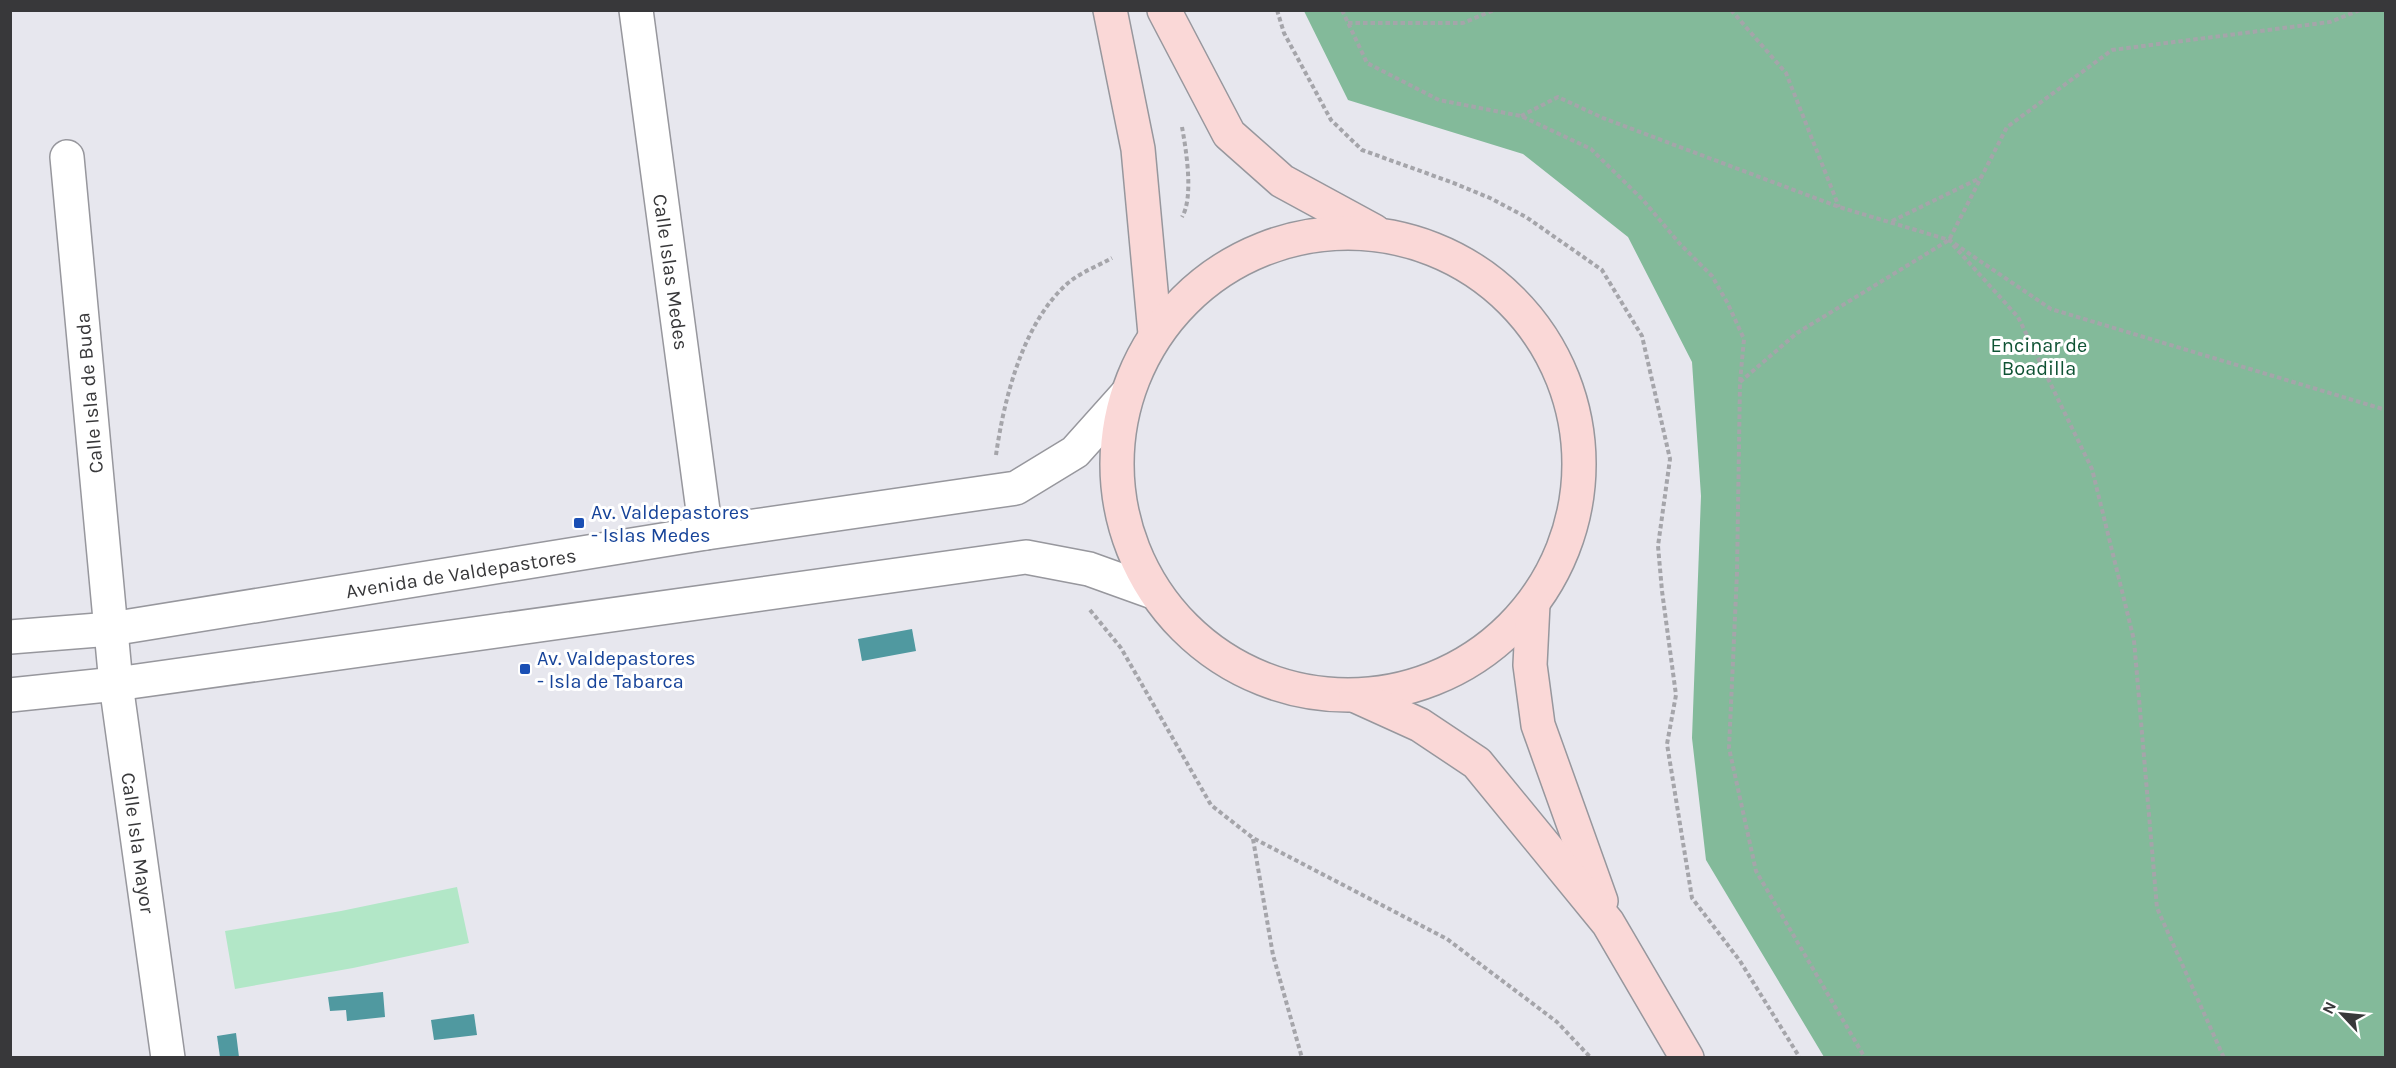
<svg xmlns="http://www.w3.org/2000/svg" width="2396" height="1068" font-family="Karla,sans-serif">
	<rect width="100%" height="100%" fill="#e7e7ee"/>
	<polygon fill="#b2e7c7" points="457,887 469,943 353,968 235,989 225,931 341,911"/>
	<polygon fill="#83ba9a" points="1304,11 2385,11 2385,1057 1824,1057 1706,860 1692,738 1701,496 1692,362 1628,237 1523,154 1348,100"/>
	<g fill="#5099a0">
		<polygon points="912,629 916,651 862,661 858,639"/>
		<polygon points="383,992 385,1017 347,1021 346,1010 330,1011 328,997"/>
		<polygon points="474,1014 477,1035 434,1040 431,1020"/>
		<polygon points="236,1033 239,1057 220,1057 217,1036"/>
	</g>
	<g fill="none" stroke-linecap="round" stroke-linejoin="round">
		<defs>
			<g id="street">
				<polyline points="636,10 706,533"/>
				<polyline points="67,157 116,684 168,1058"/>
				<polyline points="10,637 111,629 706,533 1016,488 1075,452 1126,395"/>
				<polyline points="10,695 116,684 1026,557 1089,569 1153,592"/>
			</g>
			<g id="secondary">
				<polyline points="1110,10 1138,149 1155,334"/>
				<polyline points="1164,10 1229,134 1282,181 1374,231"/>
				<circle cx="1348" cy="464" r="231"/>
				<polyline points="1533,604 1530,665 1538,725 1601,901"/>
				<polyline points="1356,696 1420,725 1477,763 1608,923 1687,1058"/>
			</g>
		</defs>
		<use href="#street" stroke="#97979d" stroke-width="36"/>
		<use href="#secondary" stroke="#97979d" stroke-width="36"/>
		<g stroke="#a5a5aa" stroke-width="4" stroke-dasharray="4.5 3" stroke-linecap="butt">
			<polyline points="1277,10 1284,33 1331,120 1362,150 1451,182 1490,198 1526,217 1602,270 1642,336 1670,459 1658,546 1662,591 1676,695 1667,744 1692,898 1740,961 1800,1058"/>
			<polyline points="1342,10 1367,63 1439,100 1521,116 1591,149 1643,200 1680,244 1712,276 1728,304 1744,339 1740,382 1737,573 1729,748 1756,871 1865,1058"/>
			<polyline points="1731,10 1786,73 1839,207"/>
			<polyline points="1348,23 1463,23 1494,10"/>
			<polyline points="1521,116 1558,97 1603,118 1839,207 1949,240 2051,309 2386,410"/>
			<path d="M1182,127C1186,149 1194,197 1182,217"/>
			<polyline points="1892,221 1980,178"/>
			<polyline points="1953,245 2018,317 2092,469 2134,640 2157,908 2224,1058"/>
			<polyline points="1740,382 1797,333 1949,240 2007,127 2112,50 2330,22 2360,10"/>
			<path d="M996,455C1004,399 1023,322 1068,283C1081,272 1098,266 1112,258"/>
			<polyline points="1090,610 1121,648 1211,805 1253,838 1447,939 1557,1022 1591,1058"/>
			<polyline points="1253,839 1273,955 1302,1058"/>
		</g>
		<use href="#street" stroke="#fff" stroke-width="33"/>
		<use href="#secondary" stroke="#fad8d7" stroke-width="33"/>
	</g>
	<g fill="#1a4fb4" stroke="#fff" stroke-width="2">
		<rect x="573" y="517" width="12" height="12" rx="3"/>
		<rect x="519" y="663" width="12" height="12" rx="3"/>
	</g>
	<g text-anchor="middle" stroke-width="6" stroke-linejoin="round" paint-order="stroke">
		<g font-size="20" fill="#38383a" stroke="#fff">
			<text transform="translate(671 272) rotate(82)" y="7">Calle Islas Medes</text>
			<text transform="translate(89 393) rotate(-95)" y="7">Calle Isla de Buda</text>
			<text transform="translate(461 573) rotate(-9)" y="7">Avenida de Valdepastores</text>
			<text transform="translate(138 843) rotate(82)" y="7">Calle Isla Mayor</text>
		</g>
		<g font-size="20" fill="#0f5334" stroke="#fff">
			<text x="2039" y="352">Encinar de<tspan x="2039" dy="23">Boadilla</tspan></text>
		</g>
		<g font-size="20" fill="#164399" stroke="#fff" text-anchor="start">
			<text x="591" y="519">Av. Valdepastores<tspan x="591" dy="23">- Islas Medes</tspan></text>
			<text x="537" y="665">Av. Valdepastores<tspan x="537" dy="23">- Isla de Tabarca</tspan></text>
		</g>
	</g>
	<rect width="2396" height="1068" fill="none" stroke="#38383a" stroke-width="24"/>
	<g transform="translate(2342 1014) rotate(296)" stroke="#ffffff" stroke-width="4.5" paint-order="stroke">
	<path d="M0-4.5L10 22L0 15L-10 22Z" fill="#38383a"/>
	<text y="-9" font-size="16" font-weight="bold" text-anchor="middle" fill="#38383a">N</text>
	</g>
</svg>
